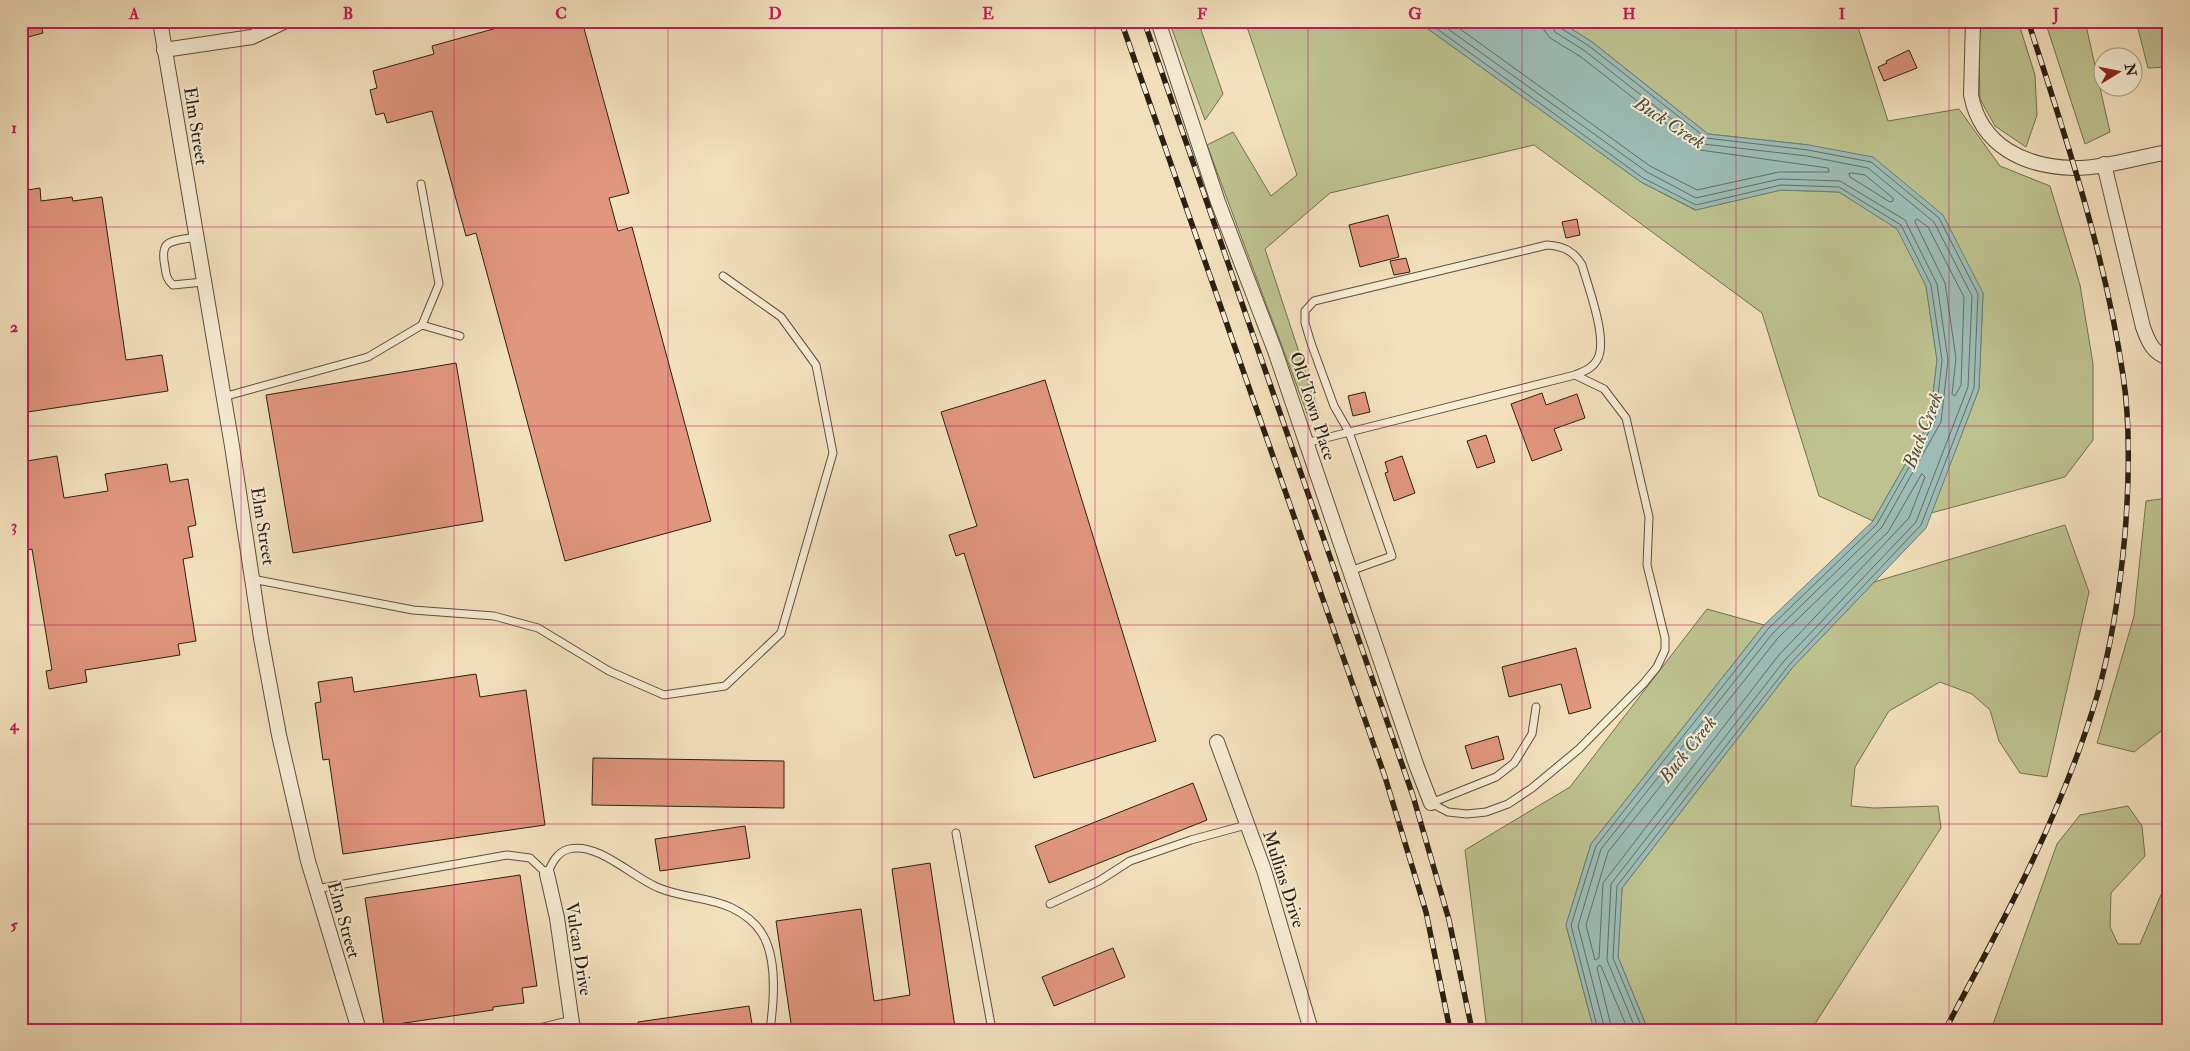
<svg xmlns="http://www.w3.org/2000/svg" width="2190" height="1051" font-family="'IM FELL Double Pica',serif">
	<rect width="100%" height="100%" fill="#f3e1bd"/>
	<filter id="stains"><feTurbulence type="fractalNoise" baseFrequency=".004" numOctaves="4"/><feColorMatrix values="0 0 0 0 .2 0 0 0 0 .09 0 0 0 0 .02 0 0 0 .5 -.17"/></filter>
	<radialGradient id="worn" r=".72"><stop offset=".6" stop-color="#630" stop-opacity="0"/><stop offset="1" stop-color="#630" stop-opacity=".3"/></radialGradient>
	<g fill="#bdc28f" stroke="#747150">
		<polygon points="1169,21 1198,21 1223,94 1205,120"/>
		<polygon points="1245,21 1417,21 1641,182 1695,210 1781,190 1839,192 1898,229 1926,286 1937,360 1930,421 1873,521 1819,496 1762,313 1534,145 1330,193 1265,249 1320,416 1308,416 1207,145 1233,132 1271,196 1297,175"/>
		<polygon points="1559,21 1856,21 1888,121 1959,109 2000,166 2050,186 2080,285 2093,364 2093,440 2065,477 1931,513 1979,389 1983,293 1809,145 1708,134 1592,42"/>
		<polygon points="1978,21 2018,21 2035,75 2037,115 2026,147 1995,126 1980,99"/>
		<polygon points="2045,21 2085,21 2110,132 2085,144"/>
		<polygon points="2136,21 2169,21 2169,67 2148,68"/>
		<polygon points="2169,498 2169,725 2134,752 2097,743 2134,616 2146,501"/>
		<polygon points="2065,525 2089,592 2047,777 2020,773 1999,741 1990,710 1972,694 1940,682 1889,711 1855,767 1851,806 1874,808 1938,806 1941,828 1811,1030 1648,1030 1618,957 1622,888 1792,668 1874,582"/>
		<polygon points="1707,609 1764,625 1591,844 1566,925 1594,1030 1487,1030 1465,850 1570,787"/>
		<polygon points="2128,806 2142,826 2145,856 2111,893 2110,927 2118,944 2140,944 2169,876 2169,1030 1991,1030 2057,844 2080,815"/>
	</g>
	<polygon fill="#9cbcb5" stroke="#6e7e74" points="1417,21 1559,21 1592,42 1708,134 1809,145 1873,157 1943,215 1983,293 1979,389 1926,528 1792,668 1622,888 1618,957 1648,1030 1594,1030 1566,925 1591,844 1764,625 1873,521 1930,421 1937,360 1926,286 1897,229 1839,192 1781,190 1696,210 1641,182"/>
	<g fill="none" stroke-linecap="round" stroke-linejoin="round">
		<g stroke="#636e64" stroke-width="1">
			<polyline points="1426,21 1643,178 1696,205 1781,185 1839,187 1901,225 1931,285 1942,360 1935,421 1877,524 1768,629 1596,846 1571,925 1598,1030"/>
			<polyline points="1437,21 1647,172 1696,198 1780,179 1840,181 1905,220 1937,284 1948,360 1941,422 1882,527 1773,633 1601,849 1578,926 1605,1030"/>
			<polyline points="1449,21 1650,166 1697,190 1779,172 1829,172 1828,168 1700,150 1581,57 1550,38 1544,30 1543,21"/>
			<polyline points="1551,21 1555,32 1585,51 1703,144 1807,156 1868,168 1934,222 1972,296 1968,387 1916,522 1784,661 1611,884 1607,960 1636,1030"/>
			<polyline points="1557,21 1559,27 1589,46 1706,138 1808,150 1871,162 1939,218 1978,294 1974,388 1921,525 1789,665 1617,886 1613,958 1643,1030"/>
			<polygon points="1852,173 1865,175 1893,198 1893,201 1890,202 1850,177 1849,174"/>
			<polygon points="1917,219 1928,227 1964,297 1961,385 1955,396 1952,394 1956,358 1945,283 1915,222"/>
			<polygon points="1922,474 1925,477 1909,518 1778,656 1603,883 1599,958 1595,960 1586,925 1608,852 1778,638 1888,532"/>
			<polyline points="1612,1030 1597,968 1599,965 1601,966 1628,1030"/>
		</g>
	</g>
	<g fill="#e1967e" stroke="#2a2012">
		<polygon points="21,21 40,21 43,33 21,39"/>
		<polygon points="522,21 582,21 629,193 609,198 618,231 632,227 711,521 565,561 476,233 466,236 432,111 387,123 384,113 376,115 370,90 377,88 373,71 434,54 432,46"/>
		<polygon points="1909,50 1917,68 1884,81 1878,67 1887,63 1886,61"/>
		<polygon points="40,188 41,201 72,197 73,201 102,197 126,360 162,355 168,391 21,413 21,191"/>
		<polygon points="1388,215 1399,257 1360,267 1349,225"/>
		<polygon points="1577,219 1580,235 1566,238 1562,222"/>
		<polygon points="1406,258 1410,272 1394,275 1390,261"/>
		<polygon points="456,363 483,521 293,553 266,395"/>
		<polygon points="1045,380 1156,741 1034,778 964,553 956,556 949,535 977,526 941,412"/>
		<polygon points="1365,392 1370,412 1353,416 1348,396"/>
		<polygon points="1542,393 1546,405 1577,394 1585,418 1554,429 1562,450 1532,461 1511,404"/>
		<polygon points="1486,435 1495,462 1477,468 1467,441"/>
		<polygon points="57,456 64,498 108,491 105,474 167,464 170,482 188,479 196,525 188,527 193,557 183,559 196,641 178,644 180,655 85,670 87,682 49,689 46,671 52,670 32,549 27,550 21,515 21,462"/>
		<polygon points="1402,456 1415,493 1394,501 1385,473 1388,472 1385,462"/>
		<polygon points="1576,648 1591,708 1569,714 1561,684 1509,697 1502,667"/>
		<polygon points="476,674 480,697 526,690 545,825 343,854 329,759 323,760 315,703 321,702 318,682 352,677 354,692"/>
		<polygon points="1498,736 1504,759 1472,769 1465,746"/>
		<polygon points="593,758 784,761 784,808 592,805"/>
		<polygon points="1193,783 1207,820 1049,883 1035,846"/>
		<polygon points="745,826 750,858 660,871 655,839"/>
		<polygon points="930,863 955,1027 936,1030 792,1030 776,921 861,909 874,1001 910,995 892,869"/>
		<polygon points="520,875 537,986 522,988 524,1003 493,1007 493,1010 384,1026 365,898"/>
		<polygon points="1113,948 1125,977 1054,1006 1042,977"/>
		<polygon points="749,1006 753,1030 639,1030 638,1022"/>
	</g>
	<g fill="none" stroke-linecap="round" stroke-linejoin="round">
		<defs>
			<g id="service">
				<path d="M195,237C172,242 159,238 165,267C166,275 167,280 173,285L203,282"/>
				<polyline points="422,325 460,336"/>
				<polyline points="223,397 368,357 422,325 439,284 421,184"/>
				<polyline points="1306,443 1575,375 1604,389 1626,418 1649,517 1647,565 1665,638 1665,650 1657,667 1644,683 1579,749 1532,788 1508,804 1486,812 1467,814 1448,812 1431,803"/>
				<path d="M1350,571L1392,556L1349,432L1334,406L1311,343L1305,323V311L1314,301L1547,245C1563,246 1574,251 1582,265C1588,287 1609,341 1597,360C1592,369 1584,371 1575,375"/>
				<polyline points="252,579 413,610 494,616 538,628 609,671 664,695 725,686 781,633 833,453 816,365 781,317 723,276"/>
				<polyline points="1431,803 1496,777 1514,763 1532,734 1536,707"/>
				<polyline points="956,833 992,1030"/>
				<path d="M316,889L507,855L530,858L547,874C552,863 557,852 569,849C599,842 633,878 659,888C683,898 709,897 732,908C744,914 754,921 761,932C778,957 774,1001 770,1030"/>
				<polyline points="1050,904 1099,881 1130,861 1191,840 1246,825"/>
				<polyline points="531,1030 572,1020"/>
			</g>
			<g id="minor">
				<polyline points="160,21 232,446 261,638 279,735 308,861 359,1030"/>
				<polyline points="1158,21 1218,202 1275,351 1417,767 1431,803"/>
				<path d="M1973,21L1971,95C1981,147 2026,167 2074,168C2105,168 2138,157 2169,152"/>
				<polyline points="164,50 252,37 286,21"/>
				<path d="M2104,164L2143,327C2148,341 2153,354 2169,358"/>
				<polyline points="1217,742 1264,870 1311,1030"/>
				<polyline points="547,874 557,918 573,1030"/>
			</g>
		</defs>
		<use href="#service" stroke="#5c503d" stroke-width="9"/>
		<use href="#minor" stroke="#5c503d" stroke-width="16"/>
		<use href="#service" stroke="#f7ecd4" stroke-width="7"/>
		<use href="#minor" stroke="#f7ecd4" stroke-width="14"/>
		<defs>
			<g id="rail">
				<polyline points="1121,21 1385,777 1426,912 1450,1030"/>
				<polyline points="1144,21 1413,796 1449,920 1472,1030"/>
				<path d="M1945,1030C2003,922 2062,814 2097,696C2112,644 2120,589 2125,534C2129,482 2131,427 2123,375C2105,254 2066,138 2028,21"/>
			</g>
		</defs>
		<use href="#rail" stroke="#2a2012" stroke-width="5.5"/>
		<use href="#rail" stroke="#f7ecd4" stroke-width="4" stroke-dasharray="11" stroke-linecap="butt"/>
	</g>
	<path fill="none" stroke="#c2185b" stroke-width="1" stroke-opacity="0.55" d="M241,21V1030M454,21V1030M668,21V1030M882,21V1030M1095,21V1030M1308,21V1030M1522,21V1030M1736,21V1030M1949,21V1030M21,227H2169M21,426H2169M21,625H2169M21,824H2169"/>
	<g text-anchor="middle" stroke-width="4" stroke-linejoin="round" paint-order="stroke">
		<g font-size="18" fill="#2a2012" stroke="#f7ecd4">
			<text transform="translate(196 126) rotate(81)" y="6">Elm Street</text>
			<text transform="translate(1313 406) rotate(72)" y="6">Old Town Place</text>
			<text transform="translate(263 526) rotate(81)" y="6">Elm Street</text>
			<text transform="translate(1284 879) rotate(72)" y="6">Mullins Drive</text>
			<text transform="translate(344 920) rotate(74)" y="6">Elm Street</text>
			<text transform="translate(579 949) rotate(81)" y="6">Vulcan Drive</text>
		</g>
		<g font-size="19" font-style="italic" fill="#4c4f43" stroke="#f7ecd4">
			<text transform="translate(1670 122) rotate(33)" y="7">Buck Creek</text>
			<text transform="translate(1922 430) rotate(-69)" y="7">Buck Creek</text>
			<text transform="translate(1687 749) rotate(-51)" y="7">Buck Creek</text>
		</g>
	</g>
	<rect width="2190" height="1051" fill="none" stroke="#f3e1bd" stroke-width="55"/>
	<g transform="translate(2118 72) rotate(80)"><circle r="24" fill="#f7ecd4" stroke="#a59a86"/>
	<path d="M0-4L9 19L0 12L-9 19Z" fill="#8f2418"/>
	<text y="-8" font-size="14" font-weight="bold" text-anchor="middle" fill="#2a2012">N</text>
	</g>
	<rect x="28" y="28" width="2134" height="996" fill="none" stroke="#c2185b" stroke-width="2"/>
	<g font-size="16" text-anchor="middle" font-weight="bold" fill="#c2185b">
		<text x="134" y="19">A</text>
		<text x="348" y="19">B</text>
		<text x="561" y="19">C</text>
		<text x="775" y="19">D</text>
		<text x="988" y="19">E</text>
		<text x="1202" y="19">F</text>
		<text x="1415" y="19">G</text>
		<text x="1629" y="19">H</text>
		<text x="1842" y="19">I</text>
		<text x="2056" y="19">J</text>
		<text x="14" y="133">1</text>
		<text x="14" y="332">2</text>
		<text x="14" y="531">3</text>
		<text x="14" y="730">4</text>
		<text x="14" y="930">5</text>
	</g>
	<rect width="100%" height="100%" filter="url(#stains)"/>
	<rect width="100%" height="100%" fill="url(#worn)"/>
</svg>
